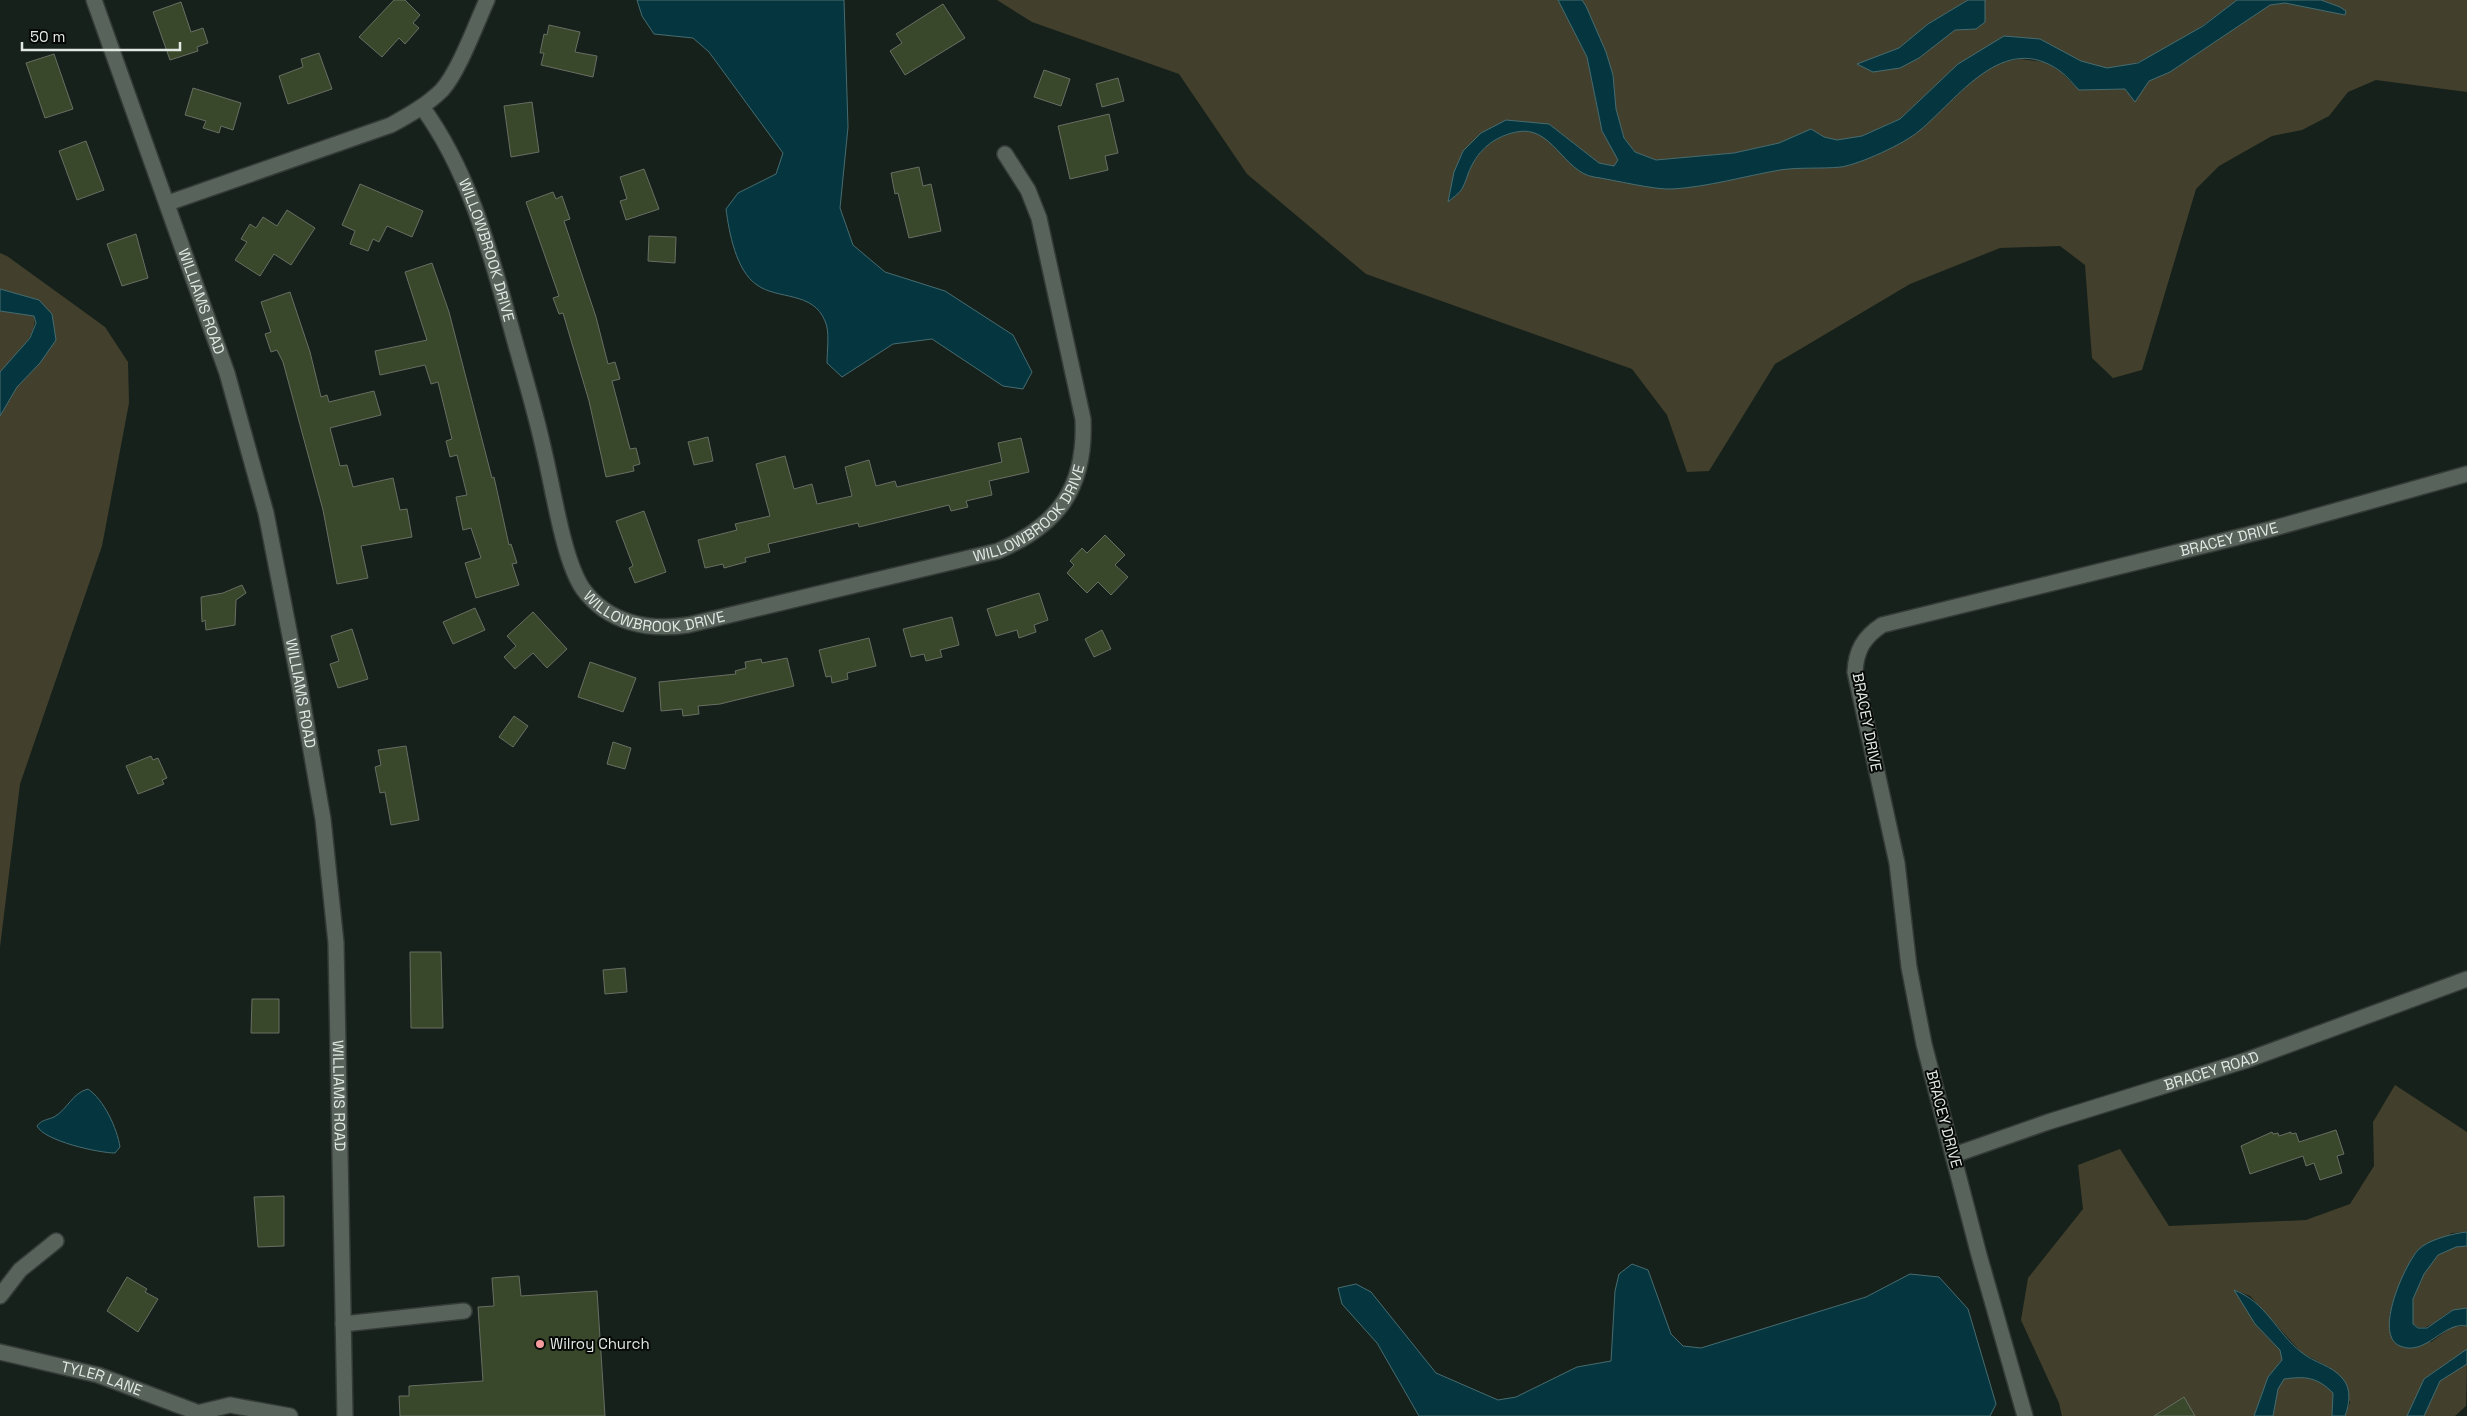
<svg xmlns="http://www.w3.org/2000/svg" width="2467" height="1416" font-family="'Space Grotesk',sans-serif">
	<rect width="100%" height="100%" fill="#17211b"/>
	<g fill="#42402c">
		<path d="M997,0H1558L1587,57L1602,131L1619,160L1615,167L1599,163L1549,124L1481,133L1461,190C1473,161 1481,142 1513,133C1522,130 1534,130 1542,136C1560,148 1571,165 1589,176L1843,166L1918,132L1984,70L2003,62L2020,59L2045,62L2061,72L2079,90L2126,89L2135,101L2149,81L2170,72L2270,5L2285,3L2345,15L2340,7L2321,0H2467V92L2376,80L2348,92L2329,116L2302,130L2272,136L2219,166L2196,189L2142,370L2113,378L2092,358L2085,265L2060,246L2000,248L1910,284L1775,364L1709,471L1687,472L1667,415L1632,369L1366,274L1247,174L1179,74L1032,22Z"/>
		<path d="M1582,0H1968L1928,24L1899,48L1858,64L1919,58L1955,30L1976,29L1985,22V0H2237C2207,23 2145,71 2106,68C2083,67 2060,50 2040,39L1958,64L1900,119L1862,136L1837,141L1824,137L1811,129L1779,143L1734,153L1656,160L1635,152L1624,138L1616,109L1613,75L1606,52Z"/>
		<polygon points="0,253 7,256 105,327 128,362 129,403 102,546 20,784 0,947 0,416 17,387 40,363 39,300 0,289"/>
		<path d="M0,311L34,316C39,332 13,363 0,372Z"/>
		<polygon points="2395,1085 2467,1132 2467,1232 2451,1233 2389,1315 2431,1342 2452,1327 2467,1326 2467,1349 2424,1379 2407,1416 2345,1416 2350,1402 2329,1367 2302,1353 2250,1296 2235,1290 2255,1324 2280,1350 2282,1360 2268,1377 2254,1416 2062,1416 2059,1403 2021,1320 2028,1278 2083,1209 2078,1165 2120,1149 2169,1226 2306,1220 2350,1204 2374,1166 2373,1122"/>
		<path d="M2467,1246V1308C2462,1309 2456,1309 2451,1311C2439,1317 2426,1335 2413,1324V1299L2424,1274L2438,1255L2456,1247Z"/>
		<polygon points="2467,1364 2466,1406 2455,1416 2424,1416 2440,1381"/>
		<polygon points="2305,1377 2325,1384 2333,1393 2332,1416 2273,1416 2278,1389 2284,1378"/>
	</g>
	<g fill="#05363f" stroke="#476c70">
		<path d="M637,0H844L848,127L840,208L853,245L885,272L945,291L1013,335L1032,372L1023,389L1003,386L932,339L893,344L842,377L827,363C827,351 830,331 825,321C813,291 778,300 757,285C736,271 729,232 726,209L738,193L776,174L783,153L709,52L693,38L654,34L642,16Z"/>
		<path d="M1558,0H1582L1586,6L1606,52L1613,75L1616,109L1624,138L1635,152L1656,160L1734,153L1779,143L1811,129L1824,137L1837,140L1862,136L1900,119L1958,64L2004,36L2040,39L2081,61L2107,68L2138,63L2203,26L2237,0H2321L2340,7L2346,11L2345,15L2285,3L2270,5L2170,72L2149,81L2135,102L2125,89L2079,90C2073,84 2067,76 2060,71C2003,30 1958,99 1919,131C1904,144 1860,164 1841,167C1821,169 1800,167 1780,170C1745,176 1708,187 1672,189C1654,190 1615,180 1594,177C1563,172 1552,124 1516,132C1497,136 1481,147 1472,165C1468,172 1466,182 1462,189C1459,194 1452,198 1448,202L1454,172L1463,151L1481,133L1506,120L1549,124L1599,163L1614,166L1618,160L1602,131L1587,57Z"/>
		<polygon points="1968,0 1985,0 1985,22 1976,29 1955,30 1919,58 1900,68 1873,72 1857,64 1899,48 1928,24"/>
		<polygon points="0,289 39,300 52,314 56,340 40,363 17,387 0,416 0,372 30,338 36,323 34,316 0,311"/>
		<path d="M88,1089C104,1100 117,1128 120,1147L115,1153C99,1153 44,1141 37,1126C41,1120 47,1120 54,1117C68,1109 72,1093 88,1089Z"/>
		<path d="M2467,1232V1246L2456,1247L2438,1255L2424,1274L2413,1299V1324L2418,1328H2427L2453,1310L2467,1308V1326C2443,1321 2426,1357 2400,1346C2373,1335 2404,1266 2418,1250C2427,1240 2454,1233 2467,1232Z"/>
		<polygon points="1632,1264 1648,1270 1671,1334 1683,1346 1701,1348 1866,1297 1910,1274 1939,1277 1968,1309 1996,1404 1990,1416 1419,1416 1377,1343 1342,1304 1338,1288 1356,1284 1371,1292 1436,1373 1498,1400 1516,1397 1577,1367 1611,1361 1615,1291 1619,1274"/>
		<path d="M2234,1290C2266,1302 2276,1332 2301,1352C2314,1363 2332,1365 2343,1379C2352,1390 2349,1405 2345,1416H2332L2333,1393C2317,1377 2306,1376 2284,1379L2278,1389L2273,1416H2254L2268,1377L2282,1360L2280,1350L2255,1324Z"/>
		<polygon points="2467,1349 2467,1364 2440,1381 2424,1416 2407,1416 2424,1379"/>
	</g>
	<g fill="#39482a" stroke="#686e63">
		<polygon points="394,0 405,0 420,15 413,23 419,28 405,44 399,38 382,57 359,37"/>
		<polygon points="181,2 191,32 203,28 208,43 197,47 198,51 170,60 153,12"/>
		<polygon points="943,4 965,38 905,75 890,51 902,43 896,34"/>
		<polygon points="549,25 580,32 575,52 597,56 593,77 541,65 544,53 540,53 544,34 547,35"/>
		<polygon points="319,53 332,89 288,104 279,76 303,67 301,59"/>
		<polygon points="54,54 73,109 45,118 26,63"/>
		<polygon points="1044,70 1070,79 1061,106 1034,97"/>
		<polygon points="1118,78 1124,101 1102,107 1096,84"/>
		<polygon points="193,88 241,103 233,130 221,126 219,133 203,128 206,121 185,115"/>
		<polygon points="532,102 539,152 511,157 504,106"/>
		<polygon points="1109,114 1118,153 1105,156 1108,170 1070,179 1058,126"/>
		<polygon points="86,141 104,190 77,200 59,151"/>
		<polygon points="919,167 923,186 931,184 941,231 909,238 898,193 895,194 891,173"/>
		<polygon points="644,169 659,209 626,220 620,201 627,199 620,177"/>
		<polygon points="360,184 423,211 412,237 387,226 379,242 373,239 368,251 350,244 355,231 342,225"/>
		<polygon points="553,192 556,199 562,196 570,219 564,221 596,317 608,364 615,362 620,379 612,381 630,449 636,448 640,464 633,466 634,471 606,477 589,401 570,337 563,313 559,314 553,298 559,296 526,202"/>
		<polygon points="287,210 315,228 291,265 274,254 260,276 235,260 247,242 241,239 250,224 256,228 263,217 277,226"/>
		<polygon points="136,234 148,278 122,286 107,244"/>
		<polygon points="649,236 676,237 675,263 648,261"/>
		<polygon points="432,263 449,312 492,478 494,477 509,545 511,544 517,563 512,564 519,585 476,598 465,563 481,558 471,528 463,530 456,497 467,495 457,455 450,457 446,441 452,439 438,382 431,384 425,365 380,375 375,351 427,340 405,272"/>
		<polygon points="290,292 310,352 321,397 327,395 329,402 374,391 381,415 330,428 340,466 347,465 353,487 393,478 400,510 407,509 412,537 361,546 368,578 337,584 323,510 283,362 277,350 271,352 265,334 271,332 261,302"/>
		<polygon points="708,437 713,461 694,465 688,442"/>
		<polygon points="1021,438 1029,472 989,481 992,495 966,501 968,507 951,511 949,505 859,527 858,523 768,544 770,552 745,558 746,562 724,568 723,564 705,568 698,540 737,530 735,524 770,516 756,464 785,456 794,489 812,484 817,504 852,496 845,467 869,460 876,486 895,481 897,487 1002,462 998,443"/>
		<polygon points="644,511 666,572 635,583 629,568 633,566 616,521"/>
		<polygon points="1105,535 1125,555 1115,565 1128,577 1111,595 1098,582 1087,593 1067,573 1074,565 1070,561 1082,548 1087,553"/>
		<polygon points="242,585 246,593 236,600 235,625 206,630 205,620 202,622 201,597 223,593"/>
		<polygon points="1039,593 1048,620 1034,625 1036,632 1019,638 1017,630 996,636 987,609"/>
		<polygon points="475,608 485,630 453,644 443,622"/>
		<polygon points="533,612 567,649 547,668 533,653 515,669 504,657 516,646 507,636"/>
		<polygon points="952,617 959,645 940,650 942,657 926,661 924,654 911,657 903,629"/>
		<polygon points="352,629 368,679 338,688 330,664 339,661 331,636"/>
		<polygon points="1102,630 1111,649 1094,657 1085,639"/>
		<polygon points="869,638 876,666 847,673 848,679 832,683 831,676 826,677 819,650"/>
		<polygon points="787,658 794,686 720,704 698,706 699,714 683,716 682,709 661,711 659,682 736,674 735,671 746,668 745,662 761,659 762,663"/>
		<polygon points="590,662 636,678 623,712 578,697"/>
		<polygon points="514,716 528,726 513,747 499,737"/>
		<polygon points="613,742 631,748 625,769 607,764"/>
		<polygon points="406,746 419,820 391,825 385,792 380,793 375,767 381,765 378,750"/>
		<polygon points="151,756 153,760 158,758 167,778 162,780 164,784 138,794 126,766"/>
		<polygon points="410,952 441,952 443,1028 411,1028"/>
		<polygon points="625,968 627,992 605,994 603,970"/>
		<polygon points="252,999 279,999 279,1033 251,1033"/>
		<polygon points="2336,1130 2344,1154 2337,1156 2342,1173 2320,1180 2314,1163 2306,1166 2303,1156 2250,1174 2241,1146 2272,1132 2273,1134 2278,1133 2279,1136 2291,1132 2291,1134 2296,1133 2299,1142"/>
		<polygon points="284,1196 284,1246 258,1247 254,1197"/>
		<polygon points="519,1276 521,1296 597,1291 605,1416 400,1416 399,1396 409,1396 409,1386 483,1381 478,1307 494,1306 492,1278"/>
		<polygon points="127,1277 147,1289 145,1292 158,1299 138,1332 107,1311"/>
		<polygon points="2184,1397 2195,1416 2154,1416"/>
	</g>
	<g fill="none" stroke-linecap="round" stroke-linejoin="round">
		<defs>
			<g id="minor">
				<path id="s1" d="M94,0L227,373L266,513L299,682L323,819L336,943L345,1416"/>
				<path id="s2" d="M422,107C469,171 490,251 511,327C522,368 535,409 544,451C553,487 563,560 583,589C608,623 648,631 688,625L998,551C1059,525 1086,487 1083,419L1039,218L1028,190L1005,154"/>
				<path d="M168,203L391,125C409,115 427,105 442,90C459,71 476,24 487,0"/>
				<path id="s3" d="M1954,1155L2048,1122L2247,1060L2467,979"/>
				<polyline points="0,1296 20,1270 56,1241"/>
				<polyline points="343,1324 464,1311"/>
				<path id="s4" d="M0,1352L98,1375L207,1416"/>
				<polyline points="201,1412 230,1405 290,1416"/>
				<path id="s5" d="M2025,1416L1979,1255L1924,1044L1909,967L1897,863L1855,672C1856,650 1864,637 1882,625L2271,529L2467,474"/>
			</g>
		</defs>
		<use href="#minor" stroke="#343b37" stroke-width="18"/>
		<use href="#minor" stroke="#58635c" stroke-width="15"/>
	</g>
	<circle fill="#f59b9e" stroke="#060907" stroke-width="2" cx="540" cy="1344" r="5"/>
	<g text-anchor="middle" stroke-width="4" stroke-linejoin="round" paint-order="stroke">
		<g font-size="15" fill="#e2e9e4" stroke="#060907">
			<text dy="5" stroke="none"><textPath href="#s2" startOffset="158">WILLOWBROOK DRIVE</textPath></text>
			<text dy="5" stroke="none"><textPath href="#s1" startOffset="320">WILLIAMS ROAD</textPath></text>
			<text dy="5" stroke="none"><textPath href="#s2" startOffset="996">WILLOWBROOK DRIVE</textPath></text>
			<text dy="5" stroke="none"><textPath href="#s5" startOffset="1178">BRACEY DRIVE</textPath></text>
			<text dy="5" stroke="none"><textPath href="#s2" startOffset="591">WILLOWBROOK DRIVE</textPath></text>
			<text dy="5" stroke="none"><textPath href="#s1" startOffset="725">WILLIAMS ROAD</textPath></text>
			<text transform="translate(1867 722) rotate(79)" y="5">BRACEY DRIVE</text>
			<text dy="5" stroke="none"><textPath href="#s3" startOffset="271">BRACEY ROAD</textPath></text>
			<text dy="5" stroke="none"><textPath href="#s1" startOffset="1130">WILLIAMS ROAD</textPath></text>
			<text transform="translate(1944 1119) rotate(75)" y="5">BRACEY DRIVE</text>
			<text dy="5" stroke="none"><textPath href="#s4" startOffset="105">TYLER LANE</textPath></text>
		</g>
		<g font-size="15" fill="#e2e9e4" stroke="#060907" text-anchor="start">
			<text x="550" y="1349">Wilroy Church</text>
		</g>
	</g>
	<path d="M22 42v8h158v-8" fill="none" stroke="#e2e9e4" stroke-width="2.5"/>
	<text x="30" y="42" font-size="15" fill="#e2e9e4" stroke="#060907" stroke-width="4" paint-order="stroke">50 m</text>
</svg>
